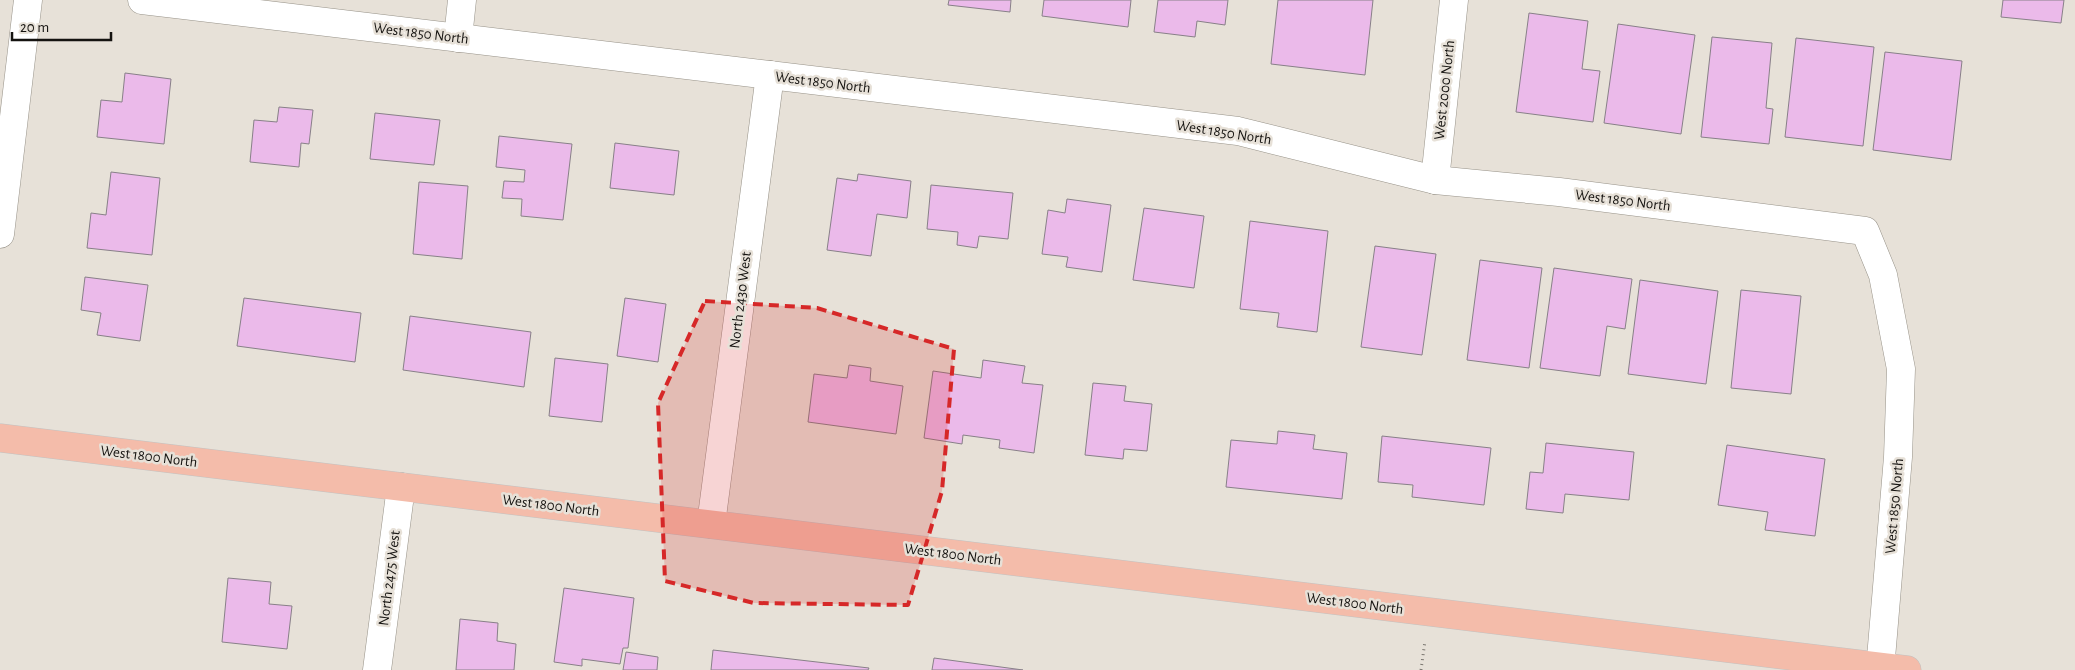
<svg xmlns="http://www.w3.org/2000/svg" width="2075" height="670" font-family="'Alegreya Sans',sans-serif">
	<rect width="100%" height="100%" fill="#e7e1d8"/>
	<g fill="#ebbaea" stroke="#888088">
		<polygon points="949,0 1011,0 1010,12 948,5"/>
		<polygon points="1044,0 1131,0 1128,27 1042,16"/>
		<polygon points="1158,0 1228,0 1225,25 1197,21 1195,37 1154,32"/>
		<polygon points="1278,0 1373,0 1365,75 1271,64"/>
		<polygon points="2003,0 2064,0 2061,23 2001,17"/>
		<polygon points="1529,13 1588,21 1582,69 1600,71 1593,122 1516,112"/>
		<polygon points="1618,24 1695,35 1681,134 1604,123"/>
		<polygon points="1712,37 1772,43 1766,108 1773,109 1769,144 1701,137"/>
		<polygon points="1796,38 1874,47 1863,146 1785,137"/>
		<polygon points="1885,52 1962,61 1951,160 1873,150"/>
		<polygon points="125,73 171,79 164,144 97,137 101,100 122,102"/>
		<polygon points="279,107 313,110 309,144 301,143 299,167 250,162 254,120 277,122"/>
		<polygon points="375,113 440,120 434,165 370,159"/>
		<polygon points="499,136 572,144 563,220 521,216 522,199 502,198 504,181 524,182 525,170 496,167"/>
		<polygon points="615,143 679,151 674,195 610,188"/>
		<polygon points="111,172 160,178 152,255 87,248 91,213 106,215"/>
		<polygon points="858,174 911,181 907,218 877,214 871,256 827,250 837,178 857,181"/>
		<polygon points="419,182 468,186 462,259 413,254"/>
		<polygon points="931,185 1013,193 1008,239 979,236 977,248 957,245 958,232 927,229"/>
		<polygon points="1067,199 1111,205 1102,272 1066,267 1068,257 1042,254 1048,210 1065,213"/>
		<polygon points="1144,208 1204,216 1194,288 1133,280"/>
		<polygon points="1250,221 1328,231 1317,332 1277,327 1279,313 1240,309"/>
		<polygon points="1375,246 1436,254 1422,355 1361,347"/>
		<polygon points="1480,260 1542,268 1529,368 1467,360"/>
		<polygon points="1554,268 1632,279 1625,329 1607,326 1600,376 1540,368"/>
		<polygon points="85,277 148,285 140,341 97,335 101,313 81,310"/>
		<polygon points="1640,280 1718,291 1706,384 1628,374"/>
		<polygon points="1741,290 1801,296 1791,394 1731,388"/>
		<polygon points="244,298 361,313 355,362 237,346"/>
		<polygon points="625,298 666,304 658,362 617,356"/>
		<polygon points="410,316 531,332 524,387 403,370"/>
		<polygon points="555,358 608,364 602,422 549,416"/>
		<polygon points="983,360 1025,366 1022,383 1043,385 1034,453 999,448 1000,440 963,435 962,444 924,438 933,371 981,378"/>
		<polygon points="849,365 871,368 870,381 903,386 896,434 808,422 814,374 847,378"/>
		<polygon points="1093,383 1126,386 1124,401 1152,404 1147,451 1124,449 1123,459 1085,455"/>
		<polygon points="1278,431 1315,435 1313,449 1347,453 1342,499 1226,487 1231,440 1277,444"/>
		<polygon points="1382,436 1491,448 1484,505 1412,497 1413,485 1378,482"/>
		<polygon points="1546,443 1634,452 1629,500 1565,494 1563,513 1526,509 1530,472 1543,473"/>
		<polygon points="1727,445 1825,459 1815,536 1765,530 1768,512 1718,505"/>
		<polygon points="228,578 271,582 269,604 292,606 287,649 222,642"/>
		<polygon points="564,588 634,598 628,648 623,648 620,664 582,659 582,666 554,662"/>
		<polygon points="460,619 498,623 497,641 516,644 514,670 456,670"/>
		<polygon points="713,650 869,668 868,670 711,670"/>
		<polygon points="626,652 658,657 657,670 623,670"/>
		<polygon points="934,658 1023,670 932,670"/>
	</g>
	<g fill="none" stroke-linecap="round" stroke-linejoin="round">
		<defs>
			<g id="minor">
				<polyline points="142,0 1238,131 1435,180 1559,192 1865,231 1883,275 1901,369 1898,457 1880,670"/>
				<polyline points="458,38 462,0"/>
				<polyline points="1435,180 1454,0"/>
				<polyline points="0,234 28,0"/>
				<polyline points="711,524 770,75"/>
				<polyline points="377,670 401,487"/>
			</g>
			<polyline id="major" points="0,438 1907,670"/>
		</defs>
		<use href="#minor" stroke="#979288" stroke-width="29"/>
		<use href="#major" stroke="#c2c2c1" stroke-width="29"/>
		<polyline stroke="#7b7771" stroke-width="3" stroke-dasharray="1 4" stroke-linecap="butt" points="1421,670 1425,641"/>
		<use href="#minor" stroke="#fff" stroke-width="28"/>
		<use href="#major" stroke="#f4bcaa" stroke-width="28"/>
	</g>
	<path fill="#d62828" fill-opacity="0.2" stroke="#d62828" stroke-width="4" stroke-dasharray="10 6" stroke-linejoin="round" d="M705,301L817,308L954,349L942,491L908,605L754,603L665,581L658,403Z"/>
	<g text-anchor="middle" stroke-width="5" stroke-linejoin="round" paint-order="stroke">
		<g font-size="15" fill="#151310" stroke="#e7e1d8">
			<text transform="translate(421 33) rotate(7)" y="5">West 1850 North</text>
			<text transform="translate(823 82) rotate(7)" y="5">West 1850 North</text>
			<text transform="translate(1444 90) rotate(-84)" y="5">West 2000 North</text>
			<text transform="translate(1224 132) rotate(9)" y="5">West 1850 North</text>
			<text transform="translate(1623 200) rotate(7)" y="5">West 1850 North</text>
			<text transform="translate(740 300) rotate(-83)" y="5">North 2430 West</text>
			<text transform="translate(149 456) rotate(7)" y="5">West 1800 North</text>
			<text transform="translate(551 505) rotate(7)" y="5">West 1800 North</text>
			<text transform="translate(1894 506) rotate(-85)" y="5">West 1850 North</text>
			<text transform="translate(953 554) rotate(7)" y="5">West 1800 North</text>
			<text transform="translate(389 578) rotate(-83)" y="5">North 2475 West</text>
			<text transform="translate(1355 603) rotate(7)" y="5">West 1800 North</text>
		</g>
	</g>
	<path d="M12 32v8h99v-8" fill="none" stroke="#151310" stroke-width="2.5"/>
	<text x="20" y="32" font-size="15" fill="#151310" stroke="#e7e1d8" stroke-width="4" paint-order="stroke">20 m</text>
</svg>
